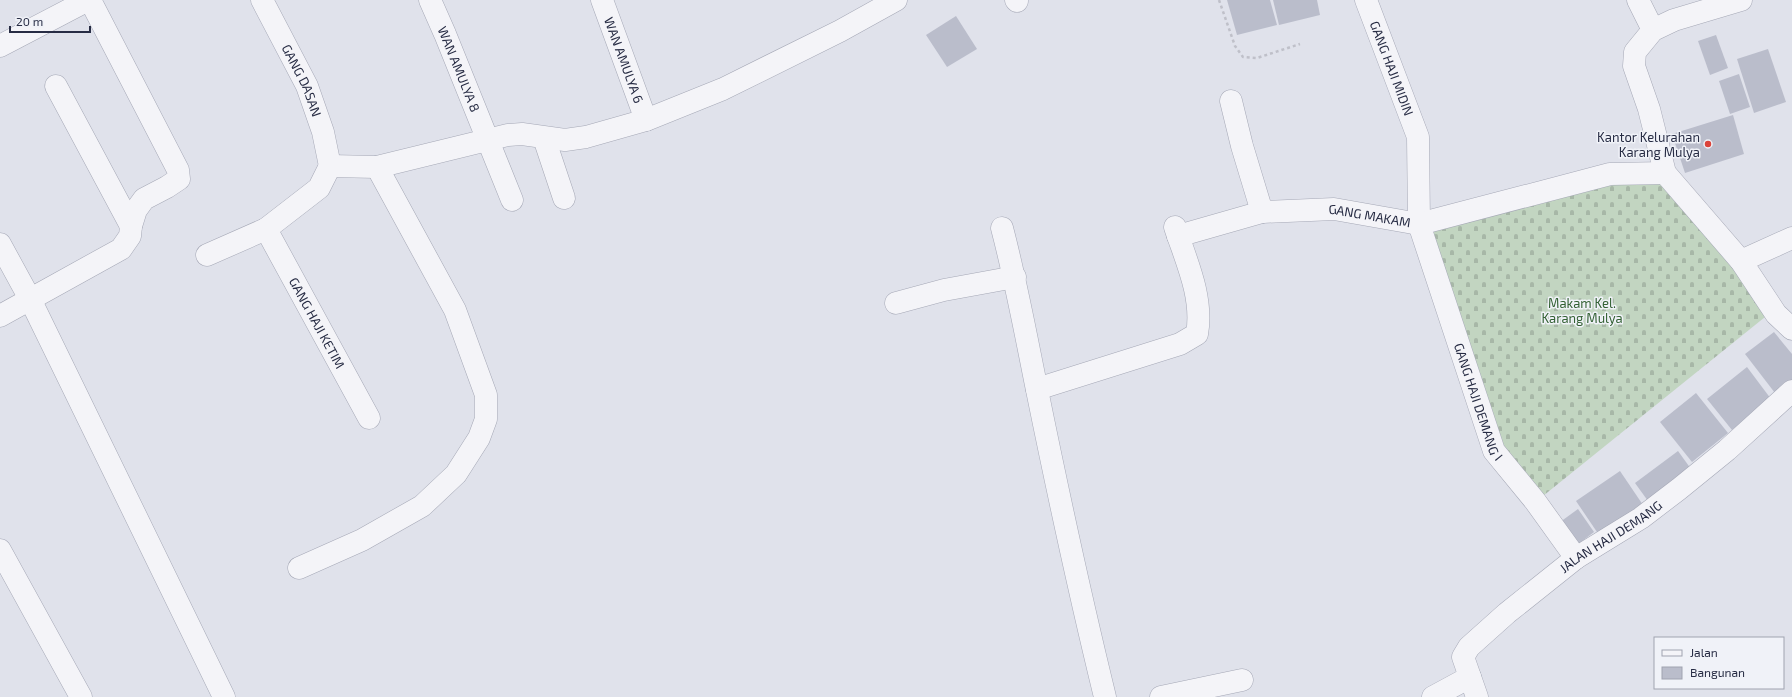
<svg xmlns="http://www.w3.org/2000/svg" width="1792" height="697" font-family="'Exo 2',sans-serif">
	<defs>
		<pattern id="cemetery-stones" width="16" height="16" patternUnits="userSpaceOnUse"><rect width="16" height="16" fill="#c2d5c1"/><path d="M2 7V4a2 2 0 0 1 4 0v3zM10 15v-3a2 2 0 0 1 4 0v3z" fill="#a7b7a7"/></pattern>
	</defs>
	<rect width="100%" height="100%" fill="#e0e2eb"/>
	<polygon fill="url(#cemetery-stones)" points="1664,177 1770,313 1543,496 1501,447 1428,229 1611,179"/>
	<g fill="#babdcb">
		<polygon points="1227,0 1270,0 1277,25 1237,35"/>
		<polygon points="1273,0 1317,0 1320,15 1279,25"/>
		<polygon points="956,16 977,49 947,67 926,35"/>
		<polygon points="1716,35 1728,68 1710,75 1698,41"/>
		<polygon points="1768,49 1786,102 1754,113 1737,59"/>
		<polygon points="1739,74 1750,107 1730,114 1719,81"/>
		<polygon points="1733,115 1744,154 1685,173 1672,134"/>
		<polygon points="1774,332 1792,354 1792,380 1775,393 1745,354"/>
		<polygon points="1747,367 1771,399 1732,430 1707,399"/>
		<polygon points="1696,393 1728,433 1692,462 1660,422"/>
		<polygon points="1678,451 1691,469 1648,501 1635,483"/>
		<polygon points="1620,471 1643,505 1599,535 1576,501"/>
		<polygon points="1578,509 1594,532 1573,548 1556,525"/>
	</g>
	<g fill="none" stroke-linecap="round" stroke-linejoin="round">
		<defs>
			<g id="street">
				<path id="s1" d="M262,0L307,86L323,132L330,166"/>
				<path id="s2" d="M430,0L445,34L512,200"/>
				<path id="s3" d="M602,0L646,120"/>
				<polyline points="1016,0 1017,1"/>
				<path id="s4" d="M1366,0L1418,137L1419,224L1494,451L1535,501L1576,558"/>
				<polyline points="1638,0 1653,30"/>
				<polyline points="1741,0 1674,20 1653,30 1635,52 1634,66 1649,109 1665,173 1741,261 1776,314 1792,329"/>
				<polyline points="0,46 88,0"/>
				<polyline points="56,86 131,226"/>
				<polyline points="1231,101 1242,146 1262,212"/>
				<polyline points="544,138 564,198"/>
				<polyline points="330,166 377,167 508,135 522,134 565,140 586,137 646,120 723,89 840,31 896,0"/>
				<path id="s5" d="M1175,227L1178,236L1262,212L1334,209L1419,224L1610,174L1665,173"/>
				<path d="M1002,228C1016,281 1026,336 1037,390C1058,493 1080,595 1105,697"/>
				<path id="s6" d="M266,229L369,418"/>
				<polyline points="0,244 30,299 224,697"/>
				<polyline points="207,255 266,229 319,188 330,166"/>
				<polyline points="1741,261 1792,238"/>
				<polyline points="896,303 944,290 1015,277"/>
				<polyline points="0,316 121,249 130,236 131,226 136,210 144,199 167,187 179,179 178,170 90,0"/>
				<path d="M1037,389L1180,344L1197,334C1203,301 1189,267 1178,236"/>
				<polyline points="0,550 81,697"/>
				<polyline points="299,568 362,540 422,506 456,474 479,438 486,419 486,395 455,310 377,167"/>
				<polyline points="1161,697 1242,680"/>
				<polyline points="1433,697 1470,677"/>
				<path id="s7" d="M1477,697L1463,657L1469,647L1507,613L1576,558L1641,518L1679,489L1727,450L1792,391"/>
			</g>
		</defs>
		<use href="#street" stroke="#a5a8b6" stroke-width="23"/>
		<polyline stroke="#bfc0c9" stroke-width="2.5" stroke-dasharray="3 3" stroke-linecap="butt" points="1219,0 1235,46 1243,57 1257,58 1300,44"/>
		<use href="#street" stroke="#f4f4f8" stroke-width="22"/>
	</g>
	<circle fill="#db433a" stroke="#f0f2f8" stroke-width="1.5" cx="1708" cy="144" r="4"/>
	<g text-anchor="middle" stroke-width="3" stroke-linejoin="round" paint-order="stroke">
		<g font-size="13" fill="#272c44" stroke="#f0f2f8">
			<text dy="5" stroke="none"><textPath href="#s3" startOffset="64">WAN AMULYA 6</textPath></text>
			<text dy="5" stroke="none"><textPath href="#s2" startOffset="75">WAN AMULYA 8</textPath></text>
			<text dy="5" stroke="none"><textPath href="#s4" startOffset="73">GANG HAJI MIDIN</textPath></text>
			<text dy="5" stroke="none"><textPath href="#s1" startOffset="90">GANG DASAN</textPath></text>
			<text dy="5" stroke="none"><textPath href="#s5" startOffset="205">GANG MAKAM</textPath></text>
			<text dy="5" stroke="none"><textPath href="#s6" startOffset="107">GANG HAJI KETIM</textPath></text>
			<text dy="5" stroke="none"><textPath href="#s4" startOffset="421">GANG HAJI DEMANG I</textPath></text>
			<text dy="5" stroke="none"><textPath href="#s7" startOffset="234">JALAN HAJI DEMANG</textPath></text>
		</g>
		<g font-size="13" fill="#272c44" stroke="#f0f2f8" text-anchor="end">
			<text x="1700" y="142">Kantor Kelurahan<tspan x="1700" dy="15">Karang Mulya</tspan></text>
		</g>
		<g font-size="13" fill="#336134" stroke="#f0f2f8">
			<text x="1582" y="308">Makam Kel.<tspan x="1582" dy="15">Karang Mulya</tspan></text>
		</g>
	</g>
	<rect x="1654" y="637" width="130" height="52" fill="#f0f2f8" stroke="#a0a3b0"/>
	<rect x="1662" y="650" width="20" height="6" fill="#f4f4f8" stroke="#a0a3b0"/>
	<text x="1690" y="657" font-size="12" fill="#272c44">Jalan</text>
	<rect x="1662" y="667" width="20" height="12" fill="#babdcb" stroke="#a0a3b0"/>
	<text x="1690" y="677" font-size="12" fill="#272c44">Bangunan</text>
	<path d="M10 26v6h80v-6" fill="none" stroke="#272c44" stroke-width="2"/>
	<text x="16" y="26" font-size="12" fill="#272c44" stroke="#f0f2f8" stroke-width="3" paint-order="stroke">20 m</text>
</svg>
